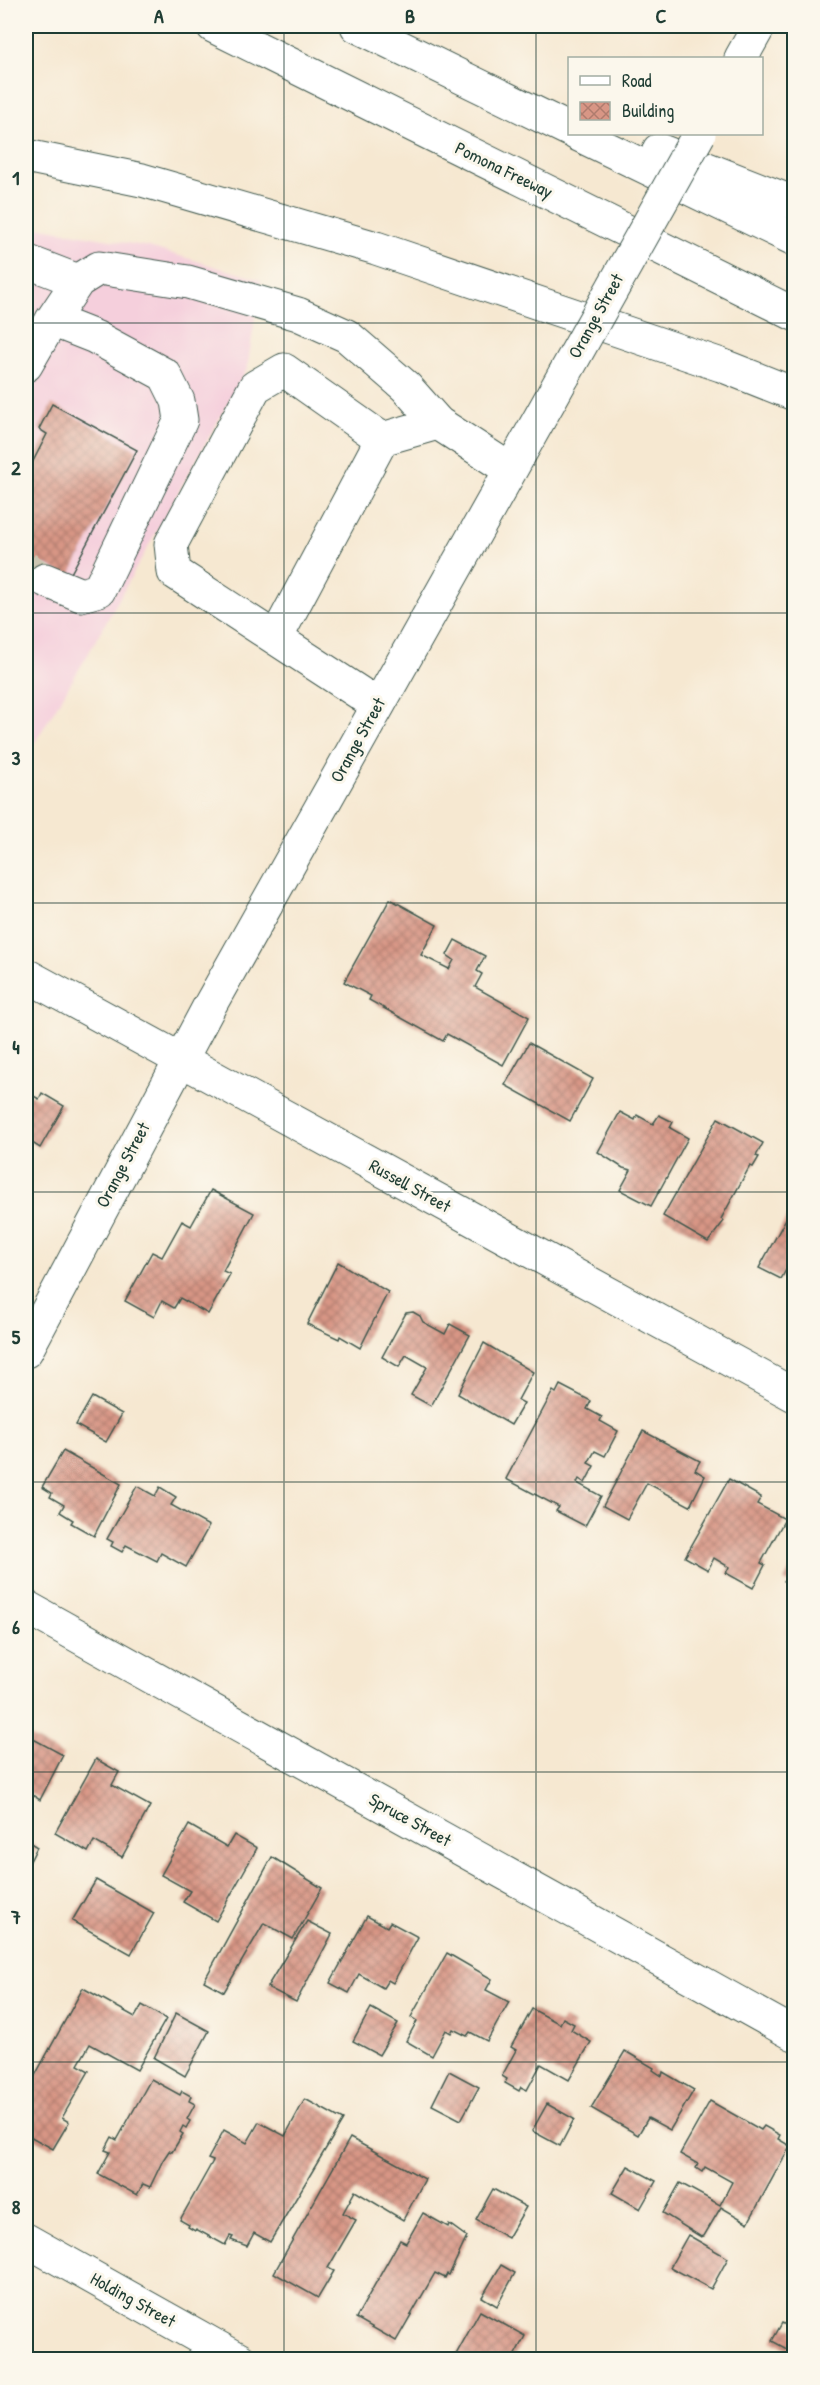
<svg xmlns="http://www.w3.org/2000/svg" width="820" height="2385" font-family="'Patrick Hand',sans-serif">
	<defs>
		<pattern id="building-cross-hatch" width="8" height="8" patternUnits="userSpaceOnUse" patternTransform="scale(1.5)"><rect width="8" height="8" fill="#d89685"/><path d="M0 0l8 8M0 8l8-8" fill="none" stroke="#af7c6e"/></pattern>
	</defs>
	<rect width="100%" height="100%" fill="#fbf7ec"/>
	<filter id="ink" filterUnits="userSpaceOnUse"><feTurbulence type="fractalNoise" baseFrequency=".0167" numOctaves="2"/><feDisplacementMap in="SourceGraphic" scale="12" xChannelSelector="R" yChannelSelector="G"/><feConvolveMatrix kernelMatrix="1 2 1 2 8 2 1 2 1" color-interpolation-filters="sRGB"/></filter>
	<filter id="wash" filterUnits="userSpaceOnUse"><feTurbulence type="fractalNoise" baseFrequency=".008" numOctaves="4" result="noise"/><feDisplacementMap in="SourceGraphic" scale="24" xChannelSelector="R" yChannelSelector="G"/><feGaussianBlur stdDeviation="1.35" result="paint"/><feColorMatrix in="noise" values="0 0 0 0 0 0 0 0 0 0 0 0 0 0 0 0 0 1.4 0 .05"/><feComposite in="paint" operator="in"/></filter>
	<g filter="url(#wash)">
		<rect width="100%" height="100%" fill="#f6e8d1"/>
		<polygon fill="#f5cfdc" points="26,225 149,247 261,280 247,369 87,656 26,757"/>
		<g id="blocks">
			<g fill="url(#building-cross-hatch)">
				<polygon points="52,404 137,450 69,577 46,564 26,603 26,475 47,434 39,429"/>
				<polygon points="390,899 437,925 421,955 449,969 454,960 447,955 455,940 485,956 477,971 482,974 475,987 529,1017 503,1065 447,1034 443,1041 369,1000 371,996 344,982"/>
				<polygon points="529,1043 593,1079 570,1121 505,1085"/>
				<polygon points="26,1092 39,1099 42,1093 64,1106 40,1148 26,1139"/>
				<polygon points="620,1112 635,1120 637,1115 653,1124 659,1115 673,1122 670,1128 688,1138 651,1206 620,1190 631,1170 623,1168 598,1152"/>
				<polygon points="718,1118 763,1143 756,1156 759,1157 753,1167 750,1166 721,1219 724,1221 708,1242 663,1216"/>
				<polygon points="211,1190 254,1213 223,1271 230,1274 208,1314 180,1298 174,1308 162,1301 154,1317 125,1301 152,1252 162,1257 182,1221 191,1226"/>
				<polygon points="787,1217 794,1221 794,1271 793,1273 786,1270 781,1279 759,1268"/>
				<polygon points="338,1262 388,1292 360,1348 340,1336 339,1339 307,1324"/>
				<polygon points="413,1312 420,1316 423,1322 445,1334 450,1324 470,1335 431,1406 411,1395 427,1367 406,1355 399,1367 382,1357 406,1313"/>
				<polygon points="484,1343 533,1372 518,1400 524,1403 511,1425 458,1394"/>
				<polygon points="560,1385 591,1401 587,1409 602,1417 600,1421 618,1431 605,1456 595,1451 588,1463 594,1466 585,1483 579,1479 577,1483 601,1496 585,1526 556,1511 559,1507 506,1479 553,1391 556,1393"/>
				<polygon points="92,1397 122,1414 106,1442 76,1425"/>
				<polygon points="643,1431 700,1461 695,1470 705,1476 690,1506 647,1483 627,1519 603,1506"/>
				<polygon points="63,1451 121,1484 94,1536 71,1523 73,1520 60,1512 64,1505 50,1497 52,1493 42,1487"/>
				<polygon points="729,1479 761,1497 757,1504 785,1519 761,1563 765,1565 753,1588 726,1573 729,1567 714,1558 708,1570 685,1557"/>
				<polygon points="137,1486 155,1496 160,1487 176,1497 171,1505 209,1526 186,1567 161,1553 157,1561 126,1545 122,1552 111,1546 113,1542 107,1539"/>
				<polygon points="794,1561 794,1586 784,1581"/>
				<polygon points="26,1735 63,1755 40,1800 26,1791"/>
				<polygon points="96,1759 119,1772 112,1785 150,1806 122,1857 94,1841 88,1852 55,1833"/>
				<polygon points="189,1825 227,1847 234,1835 257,1848 216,1921 183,1902 190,1891 161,1875"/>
				<polygon points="26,1840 37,1847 26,1869"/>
				<polygon points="272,1857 322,1888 293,1939 264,1923 224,1992 204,1981"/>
				<polygon points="96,1880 154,1913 131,1954 72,1921"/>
				<polygon points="367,1916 387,1927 390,1922 418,1937 393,1983 388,1980 383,1988 359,1974 349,1993 330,1983"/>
				<polygon points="307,1921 332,1934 296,2002 267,1987"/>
				<polygon points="447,1953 492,1979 486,1990 509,2002 487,2041 470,2032 467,2036 453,2029 451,2033 446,2030 432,2056 406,2041 417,2021 411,2017"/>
				<polygon points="83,1988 135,2017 142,2005 166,2019 137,2070 90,2044 78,2065 89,2071 62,2118 69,2122 53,2149 26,2134 26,2092"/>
				<polygon points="371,2008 398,2023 379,2055 353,2041"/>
				<polygon points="532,2009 560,2024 563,2018 574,2024 571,2030 591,2042 569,2080 541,2064 527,2090 521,2087 519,2091 505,2083 507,2079 502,2076 516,2050 511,2047"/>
				<polygon points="176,2013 209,2031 185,2076 154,2058"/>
				<polygon points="625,2051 654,2068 653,2070 662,2076 663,2072 694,2090 670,2130 648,2118 638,2135 591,2108"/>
				<polygon points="449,2071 479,2087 461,2120 432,2105"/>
				<polygon points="151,2079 180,2095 182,2091 191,2096 189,2101 195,2104 187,2119 190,2121 186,2128 183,2126 180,2132 183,2134 172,2152 169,2151 163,2160 150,2187 143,2184 137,2195 98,2174 110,2152 105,2150 112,2137 117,2140"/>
				<polygon points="305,2099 343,2120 270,2242 254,2233 247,2246 231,2240 233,2237 230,2236 225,2245 196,2229 195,2231 188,2227 189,2225 180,2220 213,2161 208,2159 224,2130 247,2143 259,2122 285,2136"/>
				<polygon points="710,2101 761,2130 764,2126 780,2135 778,2139 790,2146 748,2223 721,2207 704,2236 701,2237 663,2213 680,2183 720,2205 732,2182 705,2167 702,2172 696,2168 698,2164 680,2154"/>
				<polygon points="547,2104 574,2119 560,2146 532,2131"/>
				<polygon points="350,2138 425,2179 403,2220 355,2191 343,2213 356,2220 328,2268 334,2271 318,2298 274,2273"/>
				<polygon points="628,2166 656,2181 640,2209 612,2193"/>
				<polygon points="493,2189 526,2207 508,2238 476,2220"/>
				<polygon points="423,2213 448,2227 449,2224 467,2237 449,2275 447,2274 445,2278 435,2273 396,2341 356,2318 400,2240 406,2243"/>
				<polygon points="688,2235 728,2258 711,2289 670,2267"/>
				<polygon points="501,2265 515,2273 497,2306 482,2297"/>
				<polygon points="480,2311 525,2336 512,2360 453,2360"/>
				<polygon points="782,2323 794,2329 794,2353 772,2341"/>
			</g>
		</g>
	</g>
	<g filter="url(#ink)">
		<use href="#blocks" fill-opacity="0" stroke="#3f574c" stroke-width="1.5"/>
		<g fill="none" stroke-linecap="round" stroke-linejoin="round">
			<polyline stroke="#cbc6b2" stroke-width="33" stroke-dasharray="33 16" stroke-linecap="butt" points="26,568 45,580"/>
			<defs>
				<g id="minor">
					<polyline points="741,58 759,26"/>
					<polyline points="26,261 78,281"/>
					<polyline points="26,365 52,320"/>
					<polyline points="45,580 81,595 99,590 181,420 178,401 165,375 95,337 52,320 78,281 99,268 188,282 298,314 347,336 406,387 438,423 509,469"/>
					<polyline points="276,638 382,439 438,423"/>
					<polyline points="378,705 174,572 171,544 255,387 284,370 382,439"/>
					<polyline points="26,975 794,1395"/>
					<polyline points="26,1351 210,1005 564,375"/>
					<polyline points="26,1607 794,2034"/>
					<polyline points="26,2240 240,2360"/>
				</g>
				<g id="highway">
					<polyline points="213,26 794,314"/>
					<polyline points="357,26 570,130"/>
					<polyline points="577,134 794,239"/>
					<polyline points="659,150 794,203"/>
					<polyline points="26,156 142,180 376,248 721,365 794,394"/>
				</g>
			</defs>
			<use href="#minor" stroke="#3f574c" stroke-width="35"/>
			<use href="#highway" stroke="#3f574c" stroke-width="35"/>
			<use href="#minor" stroke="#fff" stroke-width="33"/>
			<use href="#highway" stroke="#fff" stroke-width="33"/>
			<defs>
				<polyline id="minor-bridge" points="564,375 699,134"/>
			</defs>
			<use href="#minor-bridge" stroke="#3f574c" stroke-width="35" stroke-linecap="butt"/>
			<use href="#minor-bridge" stroke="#fff" stroke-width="33"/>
		</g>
	</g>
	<path fill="none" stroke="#1f3d34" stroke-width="1.5" stroke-opacity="0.55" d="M284,26V2360M536,26V2360M26,323H794M26,613H794M26,903H794M26,1192H794M26,1482H794M26,1772H794M26,2062H794"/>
	<g text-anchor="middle" stroke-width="6" stroke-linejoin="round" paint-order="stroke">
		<g font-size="18" fill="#1f3d34" stroke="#fbf7ec">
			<text transform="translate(504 170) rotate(26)" y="6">Pomona Freeway</text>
			<text transform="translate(596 316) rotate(-61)" y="6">Orange Street</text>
			<text transform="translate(358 740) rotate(-61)" y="6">Orange Street</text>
			<text transform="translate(123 1165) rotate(-62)" y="6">Orange Street</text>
			<text transform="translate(410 1186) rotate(29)" y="6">Russell Street</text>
			<text transform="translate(410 1820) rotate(29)" y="6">Spruce Street</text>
			<text transform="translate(133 2300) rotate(29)" y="6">Holding Street</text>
		</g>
	</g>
	<rect width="820" height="2385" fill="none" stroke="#fbf7ec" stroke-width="66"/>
	<rect x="568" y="57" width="195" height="78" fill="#fbf7ec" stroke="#a3ada2" stroke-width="1.5"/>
	<rect x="580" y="76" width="30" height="9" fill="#ffffff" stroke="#a3ada2" stroke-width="1.5"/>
	<text x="622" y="87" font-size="18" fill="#1f3d34">Road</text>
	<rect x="580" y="102" width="30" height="18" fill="url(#building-cross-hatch)" stroke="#a3ada2" stroke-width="1.5"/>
	<text x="622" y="117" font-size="18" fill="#1f3d34">Building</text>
	<rect x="33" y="33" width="754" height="2319" fill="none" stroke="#1f3d34" stroke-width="2"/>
	<g font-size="20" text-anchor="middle" font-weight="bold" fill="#1f3d34">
		<text x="159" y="23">A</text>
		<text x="410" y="23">B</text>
		<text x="661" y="23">C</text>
		<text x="16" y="185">1</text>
		<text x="16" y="475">2</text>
		<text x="16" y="765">3</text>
		<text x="16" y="1054">4</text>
		<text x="16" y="1344">5</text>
		<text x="16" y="1634">6</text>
		<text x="16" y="1924">7</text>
		<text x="16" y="2214">8</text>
	</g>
</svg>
